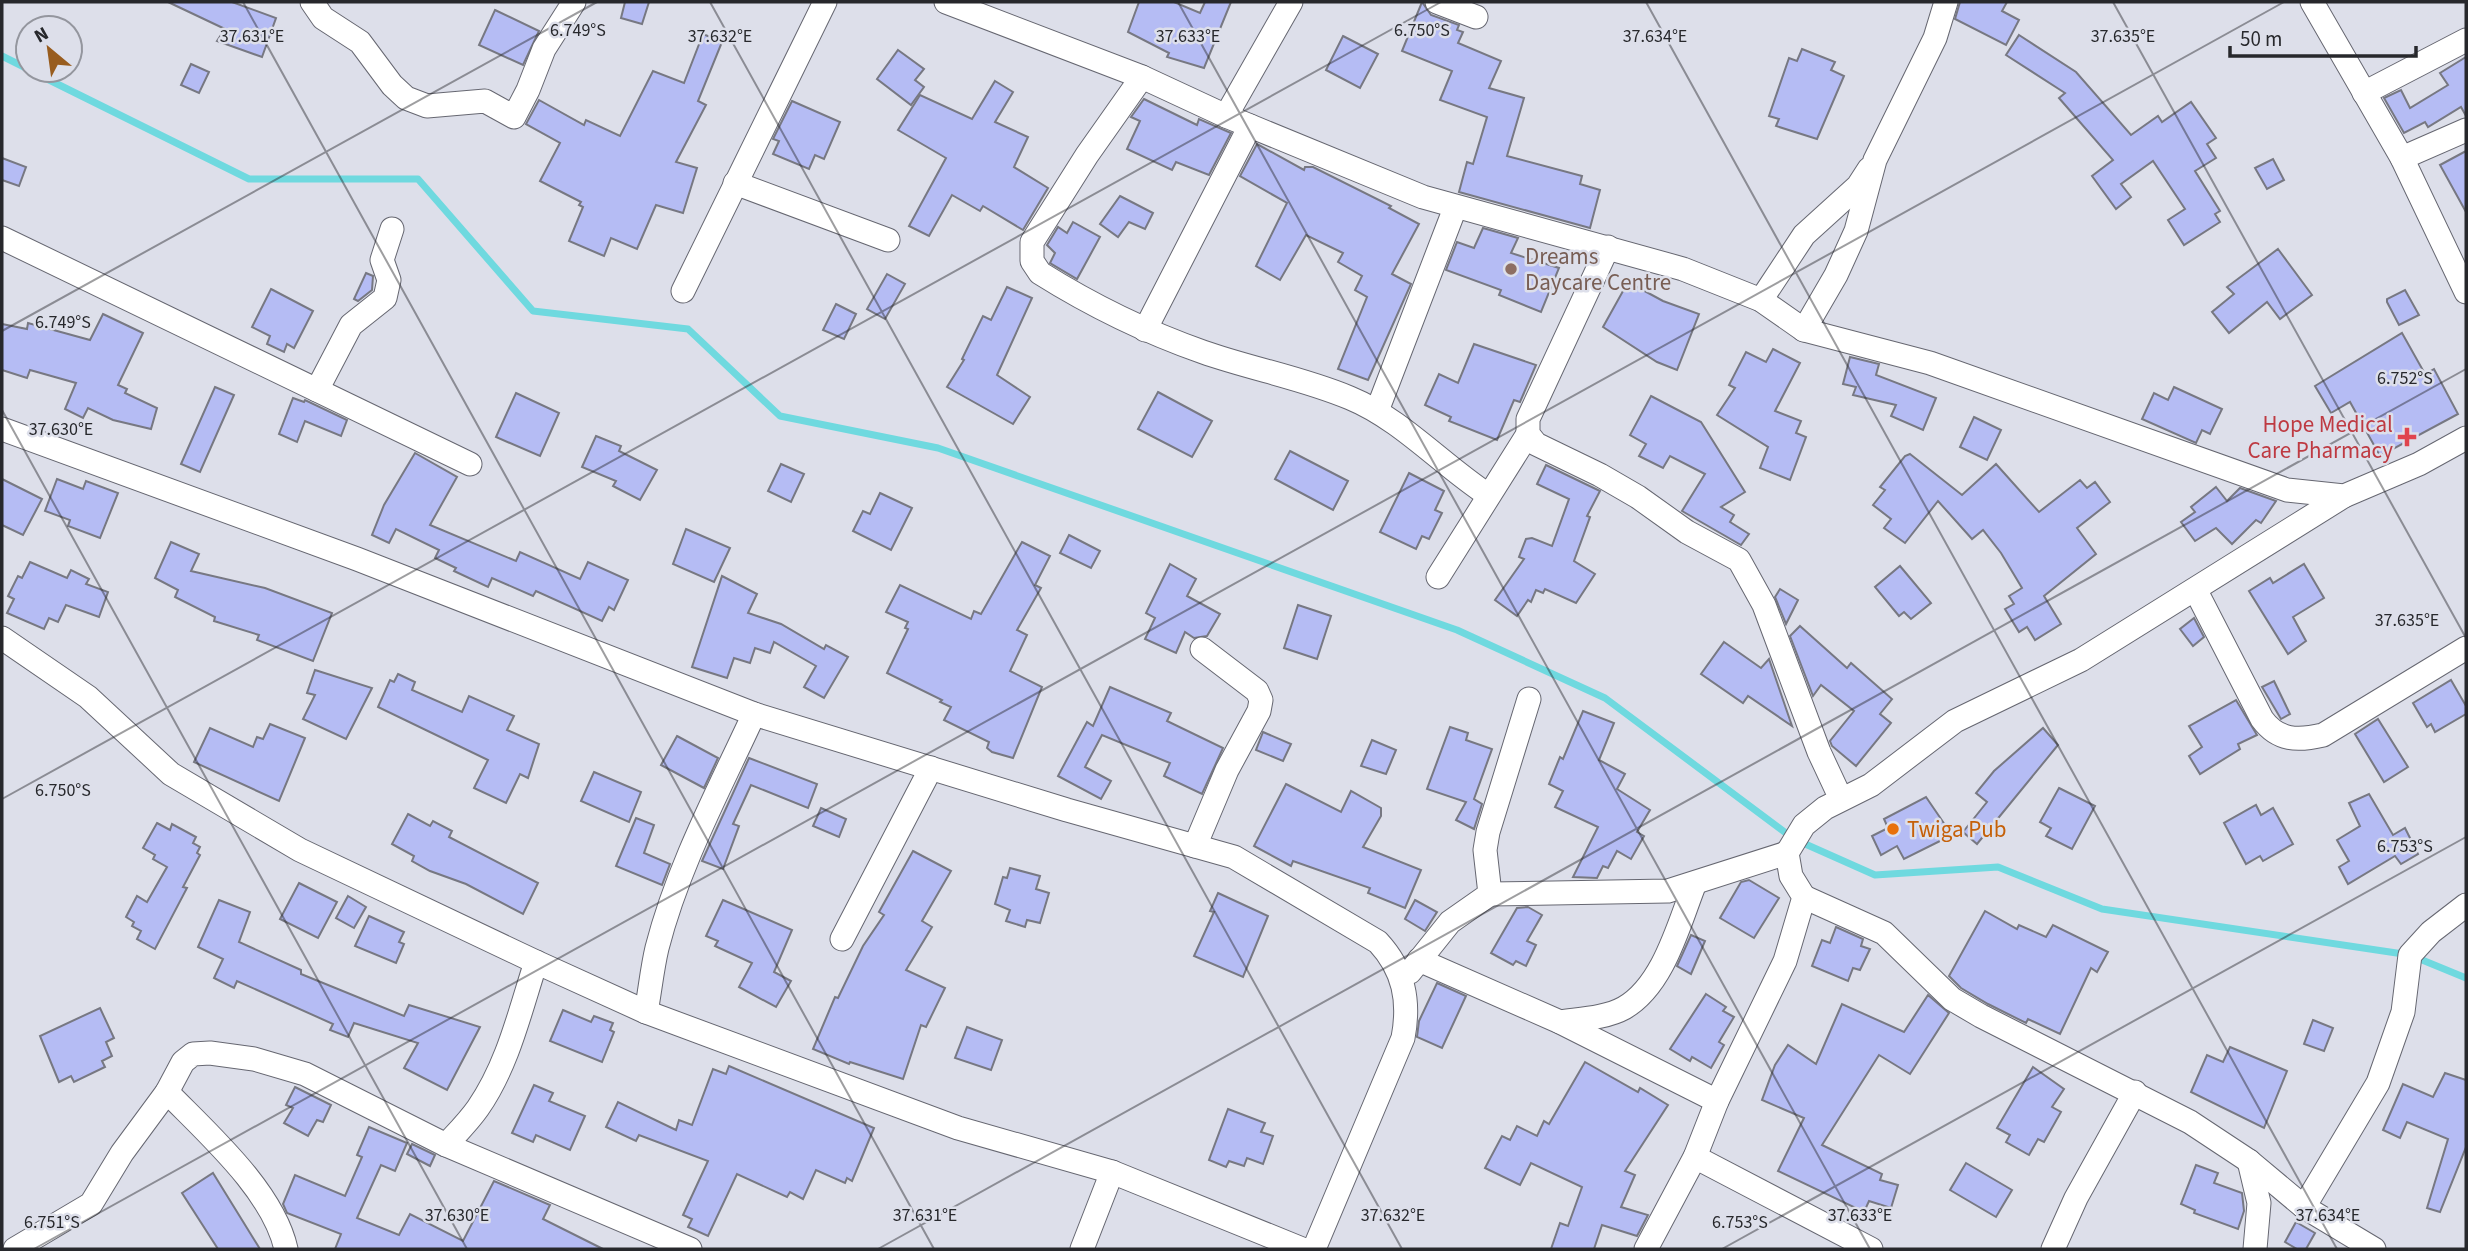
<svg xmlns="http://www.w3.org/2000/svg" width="2468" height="1251" font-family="'Source Sans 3',sans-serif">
	<rect width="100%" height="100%" fill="#dddfea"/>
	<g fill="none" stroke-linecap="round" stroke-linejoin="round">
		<g stroke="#6fd9df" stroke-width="7">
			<polyline points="2,56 28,69"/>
			<polyline points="29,70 249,179 418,179 533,311 688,329 780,416 938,448 1457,630 1605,698 1794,839 1875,875 1998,867 2102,909 2410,955 2466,978"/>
		</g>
	</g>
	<g fill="#b5bcf4" stroke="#777882" stroke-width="2">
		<polygon points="168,2 232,2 276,18 262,57 217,41 225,29"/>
		<polygon points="625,2 649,2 642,24 621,18"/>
		<polygon points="1139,2 1174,2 1200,13 1205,2 1231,2 1204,68 1167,57 1169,53 1128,32"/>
		<polygon points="1422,2 1431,15 1459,25 1457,30 1463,32 1458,43 1501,61 1489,88 1524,98 1507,156 1582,176 1580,184 1600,190 1590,228 1459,192 1467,162 1473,164 1487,117 1440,100 1452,71 1402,51"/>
		<polygon points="1960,2 2007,2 2002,11 2019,20 2006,45 1955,19"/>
		<polygon points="495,10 539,31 523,65 479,45"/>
		<polygon points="703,34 722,42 698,101 706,105 676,162 697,168 683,213 656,205 637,249 611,238 604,256 569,241 583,207 579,205 581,202 540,181 560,143 526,124 539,100 584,125 586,120 620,136 653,71 684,83"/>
		<polygon points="2019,35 2076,72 2131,135 2158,116 2162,122 2191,102 2216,138 2207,144 2216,158 2195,171 2220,211 2215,214 2220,222 2184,245 2168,220 2185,209 2153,161 2121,184 2131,197 2116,209 2092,176 2113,160 2059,98 2065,93 2006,55"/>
		<polygon points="1343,36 1378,54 1360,88 1326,70"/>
		<polygon points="1802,49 1835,62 1831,70 1844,76 1817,139 1776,126 1779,119 1769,116 1789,58 1797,61"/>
		<polygon points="898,50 924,69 915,80 924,87 911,105 877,79"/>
		<polygon points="2466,57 2466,116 2461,107 2428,127 2425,122 2404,133 2384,98 2401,90 2410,108 2448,85 2440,73"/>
		<polygon points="191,64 209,72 199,93 181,85"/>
		<polygon points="995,81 1013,92 995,122 1028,137 1014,167 1048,188 1023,230 983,206 980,211 952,195 929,236 909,226 946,158 898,130 920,95 972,119"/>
		<polygon points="1144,99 1197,125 1199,119 1231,133 1209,175 1176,162 1172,170 1127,149 1140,121 1131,117"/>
		<polygon points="792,101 840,122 824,159 815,155 809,169 773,154 779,141 773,139"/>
		<polygon points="1257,144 1304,170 1305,167 1313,167 1391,206 1389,208 1419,224 1392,274 1411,284 1368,380 1338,369 1367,297 1355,290 1362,276 1338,262 1343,253 1306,235 1280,280 1256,266 1287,203 1240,176"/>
		<polygon points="2466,151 2466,212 2440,165"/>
		<polygon points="2,158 26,167 19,186 2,180"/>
		<polygon points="2273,159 2284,180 2267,189 2255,168"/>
		<polygon points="1120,196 1153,213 1145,229 1129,222 1118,237 1100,224"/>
		<polygon points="1073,222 1100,237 1077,279 1050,263 1055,253 1047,245 1058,227 1067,233"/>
		<polygon points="1483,228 1518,238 1511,253 1559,268 1541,312 1499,295 1501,290 1446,270 1457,242 1474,248"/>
		<polygon points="2278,249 2312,295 2280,319 2267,302 2229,333 2212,312 2234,294 2227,287"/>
		<polygon points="366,273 373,276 372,290 358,301 354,299"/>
		<polygon points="887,274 905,284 885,319 867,309"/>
		<polygon points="1628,282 1663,301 1699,314 1677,370 1657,362 1603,327"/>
		<polygon points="1007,287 1032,298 997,375 1030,397 1013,424 947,387 964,360 962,359 983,316 991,320"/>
		<polygon points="271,289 313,311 294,348 287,344 284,352 267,344 270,336 252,327"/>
		<polygon points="2405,290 2419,315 2399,325 2387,302 2387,299"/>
		<polygon points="836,304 856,314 844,339 823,330"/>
		<polygon points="103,314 143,333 118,385 127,389 125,393 157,408 151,429 113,420 88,408 83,418 65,409 76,383 30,370 27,378 2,370 2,324 27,329 28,323 90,340"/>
		<polygon points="2402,333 2425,374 2434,369 2458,414 2380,456 2350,402 2331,413 2315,386"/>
		<polygon points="1474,344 1536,365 1520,402 1514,400 1497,440 1449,421 1451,417 1425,405 1439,374 1458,383"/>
		<polygon points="1773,349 1800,363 1775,411 1801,421 1796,433 1806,437 1790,480 1760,468 1768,447 1717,415 1735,388 1729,385 1746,352 1766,362"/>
		<polygon points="1850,357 1879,364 1876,375 1936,398 1923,430 1891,416 1896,405 1853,395 1856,387 1843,384"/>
		<polygon points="215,387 234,395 200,472 181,464"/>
		<polygon points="2174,387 2222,409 2210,434 2202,430 2196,443 2142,419 2154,393 2168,400"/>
		<polygon points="1158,392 1212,421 1192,457 1138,429"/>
		<polygon points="516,393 559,413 540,456 496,437"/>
		<polygon points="1651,396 1701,422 1745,492 1721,507 1734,515 1730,522 1749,534 1741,545 1682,511 1705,474 1670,456 1663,468 1639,456 1646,444 1630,435"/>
		<polygon points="293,398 304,402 305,400 347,420 341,436 305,421 297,442 279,434"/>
		<polygon points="1974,417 2001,430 1987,460 1960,447"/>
		<polygon points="596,436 621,446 619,451 657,470 640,500 613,486 616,481 582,467"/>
		<polygon points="1290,451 1348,481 1333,510 1275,479"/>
		<polygon points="415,453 457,477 430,525 516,561 520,552 580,579 588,562 628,580 614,610 609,607 602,621 536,591 533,596 492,578 488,587 454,571 456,568 435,558 439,550 396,529 389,543 372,535 384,505"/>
		<polygon points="1910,454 1962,495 1996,464 2039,512 2080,480 2087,488 2095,482 2110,502 2077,528 2096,554 2044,596 2061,624 2035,640 2027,627 2019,632 2005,609 2014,604 2009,596 2022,588 2001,553 1983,530 1972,539 1938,501 1905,543 1884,528 1891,519 1873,505 1885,490 1880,487 1905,456"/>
		<polygon points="781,464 804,474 791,502 768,491"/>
		<polygon points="1546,465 1600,491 1587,516 1590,517 1574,561 1595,574 1576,603 1545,589 1543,593 1536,590 1531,602 1528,600 1517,616 1495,600 1524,559 1519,557 1526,539 1532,538 1552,546 1569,499 1537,484"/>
		<polygon points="1409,473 1444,491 1435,510 1442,513 1429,539 1422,536 1416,549 1380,532"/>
		<polygon points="2,479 42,499 23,535 2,525"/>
		<polygon points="57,479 83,489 86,481 118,493 100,538 68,526 70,520 45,511"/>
		<polygon points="2216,487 2227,501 2240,488 2276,501 2261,523 2256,520 2232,544 2216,528 2195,541 2181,522 2195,512 2191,507"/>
		<polygon points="880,493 912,508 891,550 853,531 863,511 870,514"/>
		<polygon points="686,529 730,548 714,582 673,564"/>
		<polygon points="1069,535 1100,551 1091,568 1060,553"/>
		<polygon points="171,542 199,554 191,571 265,588 332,613 313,661 257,640 259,635 214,621 215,617 175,597 178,590 155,578"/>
		<polygon points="1022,542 1050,556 1035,585 1041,588 1017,630 1027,635 1010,671 1042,687 1013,758 992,752 987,748 989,742 944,720 951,707 940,702 942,700 887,673 908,629 905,628 908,622 886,612 900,585 971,619 974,611 981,614"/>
		<polygon points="30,562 67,578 71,570 89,579 86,584 108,592 99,617 66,605 58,622 49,618 44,629 7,613 14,599 8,596 18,576 22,578"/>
		<polygon points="1170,564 1196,579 1187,596 1220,614 1207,636 1194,638 1185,632 1176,653 1145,639 1155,618 1146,613"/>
		<polygon points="2304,564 2324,598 2293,617 2306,641 2288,654 2249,591 2270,578 2273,583"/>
		<polygon points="1900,566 1931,603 1911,619 1904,612 1899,616 1875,587"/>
		<polygon points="722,576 757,594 748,613 781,624 824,649 826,645 848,657 824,698 804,687 816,666 774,642 770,653 755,648 750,663 734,658 727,678 692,667"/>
		<polygon points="1780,589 1798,600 1786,624 1775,597"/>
		<polygon points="1298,605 1331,616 1317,659 1284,648"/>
		<polygon points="2194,618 2204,637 2193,646 2180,629"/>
		<polygon points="1800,626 1847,668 1851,663 1892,699 1880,714 1891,723 1856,766 1832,746 1830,741 1854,711 1821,685 1813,696 1790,636"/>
		<polygon points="1724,642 1761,668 1769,659 1792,726 1748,696 1743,703 1701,674"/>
		<polygon points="315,670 372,688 346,739 303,719 315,695 307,693"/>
		<polygon points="398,674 415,682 412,690 462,712 469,696 514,716 507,730 539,744 528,778 520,774 506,803 474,788 488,760 378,707 390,680 394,682"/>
		<polygon points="2451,680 2466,706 2466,714 2435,732 2431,724 2427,727 2413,703"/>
		<polygon points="2274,681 2290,714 2281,719 2262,687"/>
		<polygon points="1110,687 1171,713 1167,721 1223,748 1202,794 1164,776 1170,763 1102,735 1085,767 1111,781 1101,799 1058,776 1087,722 1093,726"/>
		<polygon points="2236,700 2257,735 2238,744 2240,749 2200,774 2189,756 2202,747 2189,726"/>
		<polygon points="1583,711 1614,723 1599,760 1625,774 1617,789 1650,810 1637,832 1644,836 1631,859 1617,851 1608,868 1603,866 1597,878 1573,877 1598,827 1555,807 1563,791 1549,784 1560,757 1563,759"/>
		<polygon points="2378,719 2408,767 2384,782 2355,734"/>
		<polygon points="270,724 305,738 279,801 194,762 210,728 253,747 257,737 263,739"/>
		<polygon points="1450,727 1468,733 1466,740 1492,749 1474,799 1482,804 1474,829 1456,820 1466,802 1427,789"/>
		<polygon points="2043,728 2058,745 1977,844 1963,832 1987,802 1976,793 1994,771"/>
		<polygon points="1263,732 1291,744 1283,761 1256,750"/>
		<polygon points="677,736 718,758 704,788 661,765"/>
		<polygon points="1372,740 1396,750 1386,774 1361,766"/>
		<polygon points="749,758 817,784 808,808 751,785 733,824 739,826 723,869 702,861"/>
		<polygon points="594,772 641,792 629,822 581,801"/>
		<polygon points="1286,784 1341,812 1351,791 1381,808 1381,816 1363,847 1421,870 1405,908 1368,893 1370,888 1293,861 1291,866 1254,846"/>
		<polygon points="2059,788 2095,806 2072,849 2046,836 2051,828 2040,822"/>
		<polygon points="2369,794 2393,835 2405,828 2418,854 2401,864 2395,856 2348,884 2339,867 2349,861 2337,840 2360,826 2349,803"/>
		<polygon points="1926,797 1952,835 1904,859 1897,846 1881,855 1872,836 1888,828 1884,819"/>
		<polygon points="2256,805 2261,815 2273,808 2293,844 2263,861 2260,856 2246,864 2224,823"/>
		<polygon points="821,808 846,819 839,837 813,826"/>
		<polygon points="408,814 430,826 433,821 452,831 449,837 538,883 523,914 466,884 430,871 412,861 414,856 392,844"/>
		<polygon points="636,818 654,825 644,853 670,864 662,885 616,866"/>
		<polygon points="157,823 170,830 172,824 196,837 193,843 200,847 197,853 200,855 183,887 187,888 155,949 137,939 141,931 132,926 134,922 126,917 137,896 147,902 167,867 153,859 155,855 143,848"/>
		<polygon points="913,851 951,871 922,921 932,927 906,970 945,988 926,1027 921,1025 903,1079 850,1062 849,1064 813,1049 835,997 838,998 863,946 884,915 879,912"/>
		<polygon points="1010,868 1040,876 1036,889 1049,893 1040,923 1027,920 1025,927 1006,921 1010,910 995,904 1003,877 1007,878"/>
		<polygon points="1749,880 1779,898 1754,938 1720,918 1741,882"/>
		<polygon points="299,883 337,902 318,938 280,919"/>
		<polygon points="1218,893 1268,916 1243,977 1194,956 1214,912 1210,911"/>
		<polygon points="348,896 366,907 354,928 336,918"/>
		<polygon points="219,900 250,912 239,942 301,970 301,974 404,1016 409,1005 480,1027 447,1090 404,1068 418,1043 354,1023 348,1037 330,1030 333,1024 237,981 234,988 214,978 223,959 198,947"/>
		<polygon points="723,900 792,930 774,972 791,981 776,1007 739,987 752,963 715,946 718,941 706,936"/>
		<polygon points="1415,900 1437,912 1425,931 1405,919"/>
		<polygon points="1528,907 1542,915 1527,941 1536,945 1526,966 1516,961 1513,965 1491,953 1517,908"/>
		<polygon points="1985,911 2017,929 2019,925 2046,937 2053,925 2108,952 2097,972 2091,968 2060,1034 2028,1019 2026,1023 1988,1004 1961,988 1949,976"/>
		<polygon points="369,916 404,932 399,942 404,944 396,963 355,946"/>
		<polygon points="1836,927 1863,939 1861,946 1870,949 1860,970 1853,968 1848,981 1812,966 1822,940 1830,943"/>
		<polygon points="1691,935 1705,941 1691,974 1677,966"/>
		<polygon points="1437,983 1466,996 1442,1048 1417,1037 1419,1021"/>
		<polygon points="1706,994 1726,1007 1723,1011 1734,1017 1719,1042 1724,1045 1711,1068 1692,1057 1690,1061 1670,1049"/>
		<polygon points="1928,995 1949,1013 1910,1074 1879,1055 1822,1145 1882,1174 1880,1180 1898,1185 1891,1208 1869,1201 1864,1212 1778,1171 1804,1118 1762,1100 1775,1065 1788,1045 1816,1064 1842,1004 1904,1032"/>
		<polygon points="100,1008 114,1038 106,1042 112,1056 102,1061 105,1067 74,1082 71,1076 59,1082 40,1036"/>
		<polygon points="563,1010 591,1022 594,1016 613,1023 610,1030 614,1032 602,1062 550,1041"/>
		<polygon points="2313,1020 2333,1028 2324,1051 2304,1044"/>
		<polygon points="967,1027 1002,1040 991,1070 955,1058"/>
		<polygon points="2230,1047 2287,1071 2264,1128 2191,1092 2207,1055 2223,1062"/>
		<polygon points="1585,1062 1638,1092 1640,1088 1668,1105 1625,1171 1635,1175 1621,1207 1648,1215 1637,1236 1602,1225 1594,1249 1551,1249 1560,1223 1568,1226 1582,1187 1531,1163 1520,1185 1485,1168 1502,1136 1510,1140 1517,1126 1537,1136 1544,1121 1549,1124"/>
		<polygon points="729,1066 874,1128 852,1181 847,1178 845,1183 816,1170 803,1199 790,1192 787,1197 737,1174 708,1236 688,1227 692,1219 683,1215 708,1161 639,1135 636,1141 606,1127 618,1102 676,1130 679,1120 692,1125 713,1069 726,1074"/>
		<polygon points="2033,1067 2064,1089 2052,1107 2061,1112 2044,1142 2038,1139 2029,1155 2006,1142 2010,1135 1997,1128"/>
		<polygon points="2445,1073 2466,1080 2466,1147 2440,1212 2427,1208 2448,1139 2407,1122 2400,1138 2383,1130 2403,1084 2433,1097"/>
		<polygon points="534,1085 553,1093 549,1101 585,1116 570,1150 536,1135 533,1142 512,1133"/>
		<polygon points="295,1087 331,1105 323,1122 317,1120 308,1136 284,1123 293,1108 286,1105"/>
		<polygon points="1228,1109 1265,1123 1261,1132 1273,1136 1263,1164 1247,1158 1244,1166 1229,1161 1226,1167 1209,1160"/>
		<polygon points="369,1127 407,1143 395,1171 381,1165 357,1218 399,1235 410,1214 463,1241 494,1181 550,1205 543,1219 603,1249 335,1249 341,1234 287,1213 283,1204 295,1175 345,1196 362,1157 357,1155"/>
		<polygon points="412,1144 435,1155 430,1166 407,1154"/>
		<polygon points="1966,1163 2012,1190 1996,1217 1950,1190"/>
		<polygon points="2196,1165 2218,1173 2214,1183 2242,1193 2244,1211 2238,1229 2194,1213 2195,1210 2181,1204"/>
		<polygon points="213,1173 260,1249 218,1249 182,1193"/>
		<polygon points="2296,1222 2315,1233 2306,1249 2297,1249 2285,1242"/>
	</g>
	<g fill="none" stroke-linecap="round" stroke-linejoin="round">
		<defs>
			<g id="minor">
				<polyline points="312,2 323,18 360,42 392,85 406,98 427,106 485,101 514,117 528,90 544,49 574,2"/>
				<polyline points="946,2 1142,77 1226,116 1423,197 1683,269 1761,300 1804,330 1930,363 2287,490 2344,496 2419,464 2466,438"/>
				<polyline points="1437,2 1476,17"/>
				<polyline points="2312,2 2402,158 2466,292"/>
				<path d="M1142,77L1087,155L1032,242V261L1040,273C1091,305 1146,332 1203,352C1251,369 1303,378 1350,398C1401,419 1442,465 1488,495"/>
				<polyline points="2364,93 2466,40"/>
				<polyline points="1226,116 1291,2"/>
				<polyline points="2402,158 2466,130"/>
				<polyline points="735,183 888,240"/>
				<polyline points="2,238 470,464"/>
				<polyline points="1608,247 1528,419 1528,434 1536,444 1600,475 1638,497 1687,532 1739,560 1764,605 1819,752 1841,799"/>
				<polyline points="683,291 825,2"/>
				<polyline points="1761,300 1804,235 1858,186 1869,169"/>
				<polyline points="1145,330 1250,126"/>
				<polyline points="1804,330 1836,275 1856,231 1875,160 1935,38 1946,2"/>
				<polyline points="317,390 351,325 385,298 389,280 382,260 392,229"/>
				<polyline points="1377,411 1455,208"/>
				<path d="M2,429L357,559L754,714L1067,810L1234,857L1378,942C1404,970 1410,1001 1403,1038L1314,1249"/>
				<polyline points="1438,577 1528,434"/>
				<path d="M2196,591L2262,719C2278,741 2298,741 2323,735L2466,648"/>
				<polyline points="2,638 88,697 171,774 300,850 536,962 646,1012 958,1128 1112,1172 1302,1249"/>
				<polyline points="1195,846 1227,770 1259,711 1261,700 1257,691 1202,649"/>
				<polyline points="1490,894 1668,891 1787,853"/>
				<polyline points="1804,897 1884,933 1952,999 1981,1016 2190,1122 2249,1161 2304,1207 2374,1249"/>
				<polyline points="842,939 931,768"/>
				<polyline points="1419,960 1560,1022 1717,1101"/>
				<polyline points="1410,972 1450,922 1490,894 1485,850 1488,832 1529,699"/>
				<path d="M646,1012C650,991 652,969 657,948C678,866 719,790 754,714"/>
				<path d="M1560,1022C1580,1019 1606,1018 1624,1008C1664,985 1679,923 1695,883"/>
				<path d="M167,1092C208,1134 273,1191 286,1249"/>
				<path d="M446,1145C457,1133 469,1121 478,1108C508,1065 520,1011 536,962"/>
				<polyline points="1695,1157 1871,1249"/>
				<polyline points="2249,1161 2259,1203 2255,1249"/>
				<polyline points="2304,1207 2378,1083 2403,1012 2410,955 2431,932 2466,905"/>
				<polyline points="15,1249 91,1204 122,1153 167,1092 183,1062 193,1054 210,1053 254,1059 305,1074 446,1145 690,1249"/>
				<polyline points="1082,1249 1112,1172"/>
				<polyline points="1646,1249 1695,1157 1717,1101 1785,961 1804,897 1791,876 1787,853 1804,825 1825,808 1871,785 1955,721 2081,660 2344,496"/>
				<polyline points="2053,1249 2076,1198 2135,1092"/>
			</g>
		</defs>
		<use href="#minor" stroke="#666771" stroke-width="25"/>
		<use href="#minor" stroke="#fff" stroke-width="23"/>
	</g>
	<path fill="none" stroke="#27282c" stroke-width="2" stroke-opacity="0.45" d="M243,2L934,1249M710,2L1402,1249M1178,2L1870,1249M1646,2L2337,1249M2113,2L2466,638M2,331L597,2M2,410L467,1249M2,799L1441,2M34,1249L2284,2M878,1249L2466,369M1722,1249L2466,837"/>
	<circle fill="#8d6e63" stroke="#dddfea" stroke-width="2.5" cx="1511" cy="269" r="7"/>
	<path fill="#e0444e" stroke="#dddfea" stroke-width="2.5" d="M2403.5 426.5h7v7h7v7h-7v7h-7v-7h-7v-7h7z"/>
	<circle fill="#e8710a" stroke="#dddfea" stroke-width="2.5" cx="1893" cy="829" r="7"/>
	<g text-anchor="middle" stroke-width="5" stroke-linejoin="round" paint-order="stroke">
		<g font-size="23" fill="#785e54" stroke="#dddfea" text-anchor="start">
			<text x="1525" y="264">Dreams<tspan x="1525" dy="26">Daycare Centre</tspan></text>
		</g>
		<g font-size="23" fill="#be3a42" stroke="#dddfea" text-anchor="end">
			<text x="2393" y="432">Hope Medical<tspan x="2393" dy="26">Care Pharmacy</tspan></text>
		</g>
		<g font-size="23" fill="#c56008" stroke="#dddfea" text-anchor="start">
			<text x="1907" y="837">Twiga Pub</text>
		</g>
	</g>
	<g font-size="18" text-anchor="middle" fill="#27282c" stroke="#dddfea" stroke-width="5" stroke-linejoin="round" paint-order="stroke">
		<text x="1422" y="36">6.750°S</text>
		<text x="578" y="36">6.749°S</text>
		<text x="252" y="42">37.631°E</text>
		<text x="720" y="42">37.632°E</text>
		<text x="1188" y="42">37.633°E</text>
		<text x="1655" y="42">37.634°E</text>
		<text x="2123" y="42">37.635°E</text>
		<text x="63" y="328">6.749°S</text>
		<text x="2405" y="384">6.752°S</text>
		<text x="61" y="435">37.630°E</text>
		<text x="2407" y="626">37.635°E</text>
		<text x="63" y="796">6.750°S</text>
		<text x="2405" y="852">6.753°S</text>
		<text x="457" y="1221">37.630°E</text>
		<text x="925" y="1221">37.631°E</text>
		<text x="1393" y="1221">37.632°E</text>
		<text x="1860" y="1221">37.633°E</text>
		<text x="2328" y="1221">37.634°E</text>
		<text x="52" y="1228">6.751°S</text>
		<text x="1740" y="1228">6.753°S</text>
	</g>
	<rect width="2468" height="1251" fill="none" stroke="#27282c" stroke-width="7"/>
	<g transform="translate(49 49) rotate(331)"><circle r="33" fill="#dddfea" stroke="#94969e" stroke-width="2"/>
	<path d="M0-5L12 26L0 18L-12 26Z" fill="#985c1e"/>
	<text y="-10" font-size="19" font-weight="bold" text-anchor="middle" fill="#27282c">N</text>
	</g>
	<path d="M2230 46v10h186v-10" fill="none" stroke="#27282c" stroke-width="3.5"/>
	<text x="2240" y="46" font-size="21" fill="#27282c" stroke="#dddfea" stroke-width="5" paint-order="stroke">50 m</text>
</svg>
